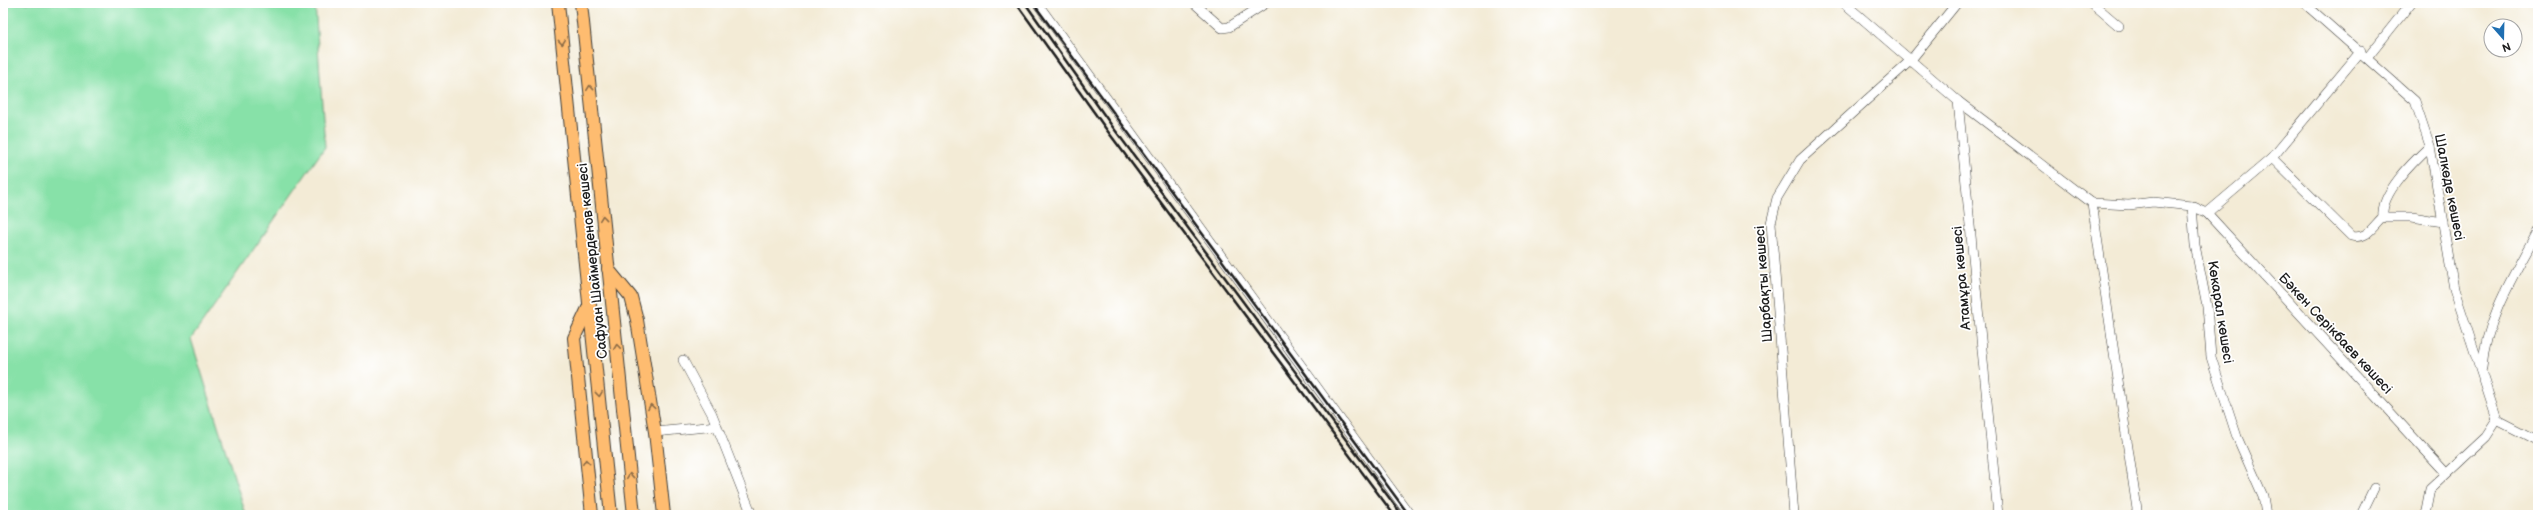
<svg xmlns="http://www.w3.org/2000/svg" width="2541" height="518" font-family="'Balsamiq Sans',sans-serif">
	<rect width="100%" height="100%" fill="#fff"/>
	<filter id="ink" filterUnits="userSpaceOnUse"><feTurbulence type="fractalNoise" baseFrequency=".025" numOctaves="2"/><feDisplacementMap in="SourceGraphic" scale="8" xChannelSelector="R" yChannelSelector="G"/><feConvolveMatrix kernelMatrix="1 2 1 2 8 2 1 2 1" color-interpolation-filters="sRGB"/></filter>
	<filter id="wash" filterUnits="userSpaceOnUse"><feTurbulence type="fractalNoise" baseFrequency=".012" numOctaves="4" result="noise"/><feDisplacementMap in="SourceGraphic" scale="16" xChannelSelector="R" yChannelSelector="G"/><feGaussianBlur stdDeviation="0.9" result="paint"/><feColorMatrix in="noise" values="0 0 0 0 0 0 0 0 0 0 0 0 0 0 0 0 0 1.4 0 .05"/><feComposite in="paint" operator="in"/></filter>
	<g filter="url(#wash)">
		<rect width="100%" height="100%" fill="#f3ebd6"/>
		<polygon fill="#87e1a8" stroke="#527e62" points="3,3 315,3 325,147 191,339 246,515 3,515"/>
	</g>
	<g filter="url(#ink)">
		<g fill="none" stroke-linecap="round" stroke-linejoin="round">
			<defs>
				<g id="minor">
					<polyline points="1037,3 1410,515"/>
					<polyline points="1194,3 1222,28 1229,27 1266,3"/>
					<polyline points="1844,3 1958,101 1998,515"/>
					<polyline points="2092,3 2119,26"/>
					<polyline points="2304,3 2415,101 2430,146 2454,289 2497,420"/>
					<polyline points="2368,57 2411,3"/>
					<polyline points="1958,101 2092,203 2137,509 2136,515"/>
					<path d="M2272,158L2351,236C2367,240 2372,227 2383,217H2412L2443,222"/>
					<polyline points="2092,203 2129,205 2153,202 2192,206"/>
					<polyline points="2207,213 2446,473"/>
					<path d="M2383,217C2380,193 2414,161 2430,146"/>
					<polyline points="683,360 712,414 752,515"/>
					<path d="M2482,368C2486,318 2515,273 2538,230"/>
					<polyline points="2497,420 2538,441"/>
					<polyline points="655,432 717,426"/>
					<polyline points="1794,515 1771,223 1777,198 1800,160 1910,61 1957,3"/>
					<polyline points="2266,515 2263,496 2237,437 2211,357 2207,306 2195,245 2192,206 2207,213 2272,158 2361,51"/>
					<polyline points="2361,515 2374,488"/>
					<polyline points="2425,515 2430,489 2486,437 2497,420"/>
				</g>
				<g id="major">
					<polyline points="558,3 611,515"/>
					<polyline points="581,3 634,515"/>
					<polyline points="608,269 631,297 637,320 655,432 664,515"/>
					<polyline points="590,304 574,338 592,515"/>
				</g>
			</defs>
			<use href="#minor" stroke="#3c3b38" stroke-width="10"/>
			<use href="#major" stroke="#3c3b38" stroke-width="14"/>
			<use href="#minor" stroke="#fff" stroke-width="9"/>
			<use href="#major" stroke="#febc70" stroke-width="12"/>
			<g stroke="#1c1c1c" stroke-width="2.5">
				<polyline points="1016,3 1106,129 1394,515"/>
				<polyline points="1025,3 1112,126 1402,515"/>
				<polyline points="1033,3 1409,515"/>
			</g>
		</g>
		<defs><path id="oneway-chevron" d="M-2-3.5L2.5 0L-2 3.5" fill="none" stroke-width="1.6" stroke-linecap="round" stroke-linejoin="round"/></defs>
		<g stroke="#8d6c46">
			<use href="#oneway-chevron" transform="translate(562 42) rotate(84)"/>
			<use href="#oneway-chevron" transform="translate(590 88) rotate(-96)"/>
			<use href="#oneway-chevron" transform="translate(603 218) rotate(-96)"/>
			<use href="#oneway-chevron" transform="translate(617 347) rotate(-96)"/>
			<use href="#oneway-chevron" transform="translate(599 394) rotate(84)"/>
			<use href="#oneway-chevron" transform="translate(651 407) rotate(-99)"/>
			<use href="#oneway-chevron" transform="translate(586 462) rotate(-96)"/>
			<use href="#oneway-chevron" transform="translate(630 476) rotate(-96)"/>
		</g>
	</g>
	<g text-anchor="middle" stroke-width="3.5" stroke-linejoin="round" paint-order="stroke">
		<g font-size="14" fill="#1c1c1c" stroke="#fff">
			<text transform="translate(2450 187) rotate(79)" y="5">Шалкөде көшесі</text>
			<text transform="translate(592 261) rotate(-96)" y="5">Сафуан Шаймерденов көшесі</text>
			<text transform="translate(1961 278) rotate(-95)" y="5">Атамұра көшесі</text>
			<text transform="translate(1763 284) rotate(-94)" y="5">Шарбақты көшесі</text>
			<text transform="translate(2221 312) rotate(81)" y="5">Көкарал көшесі</text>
			<text transform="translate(2336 333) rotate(47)" y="5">Бәкен Серікбаев көшесі</text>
		</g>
	</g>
	<rect width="2541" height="518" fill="none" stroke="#fff" stroke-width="16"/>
	<g transform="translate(2503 38) rotate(160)"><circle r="19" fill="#ffffff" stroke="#a4a4a4"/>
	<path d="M0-3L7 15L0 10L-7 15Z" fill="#1f6fb2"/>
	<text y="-6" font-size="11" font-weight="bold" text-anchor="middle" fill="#1c1c1c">N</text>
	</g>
</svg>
